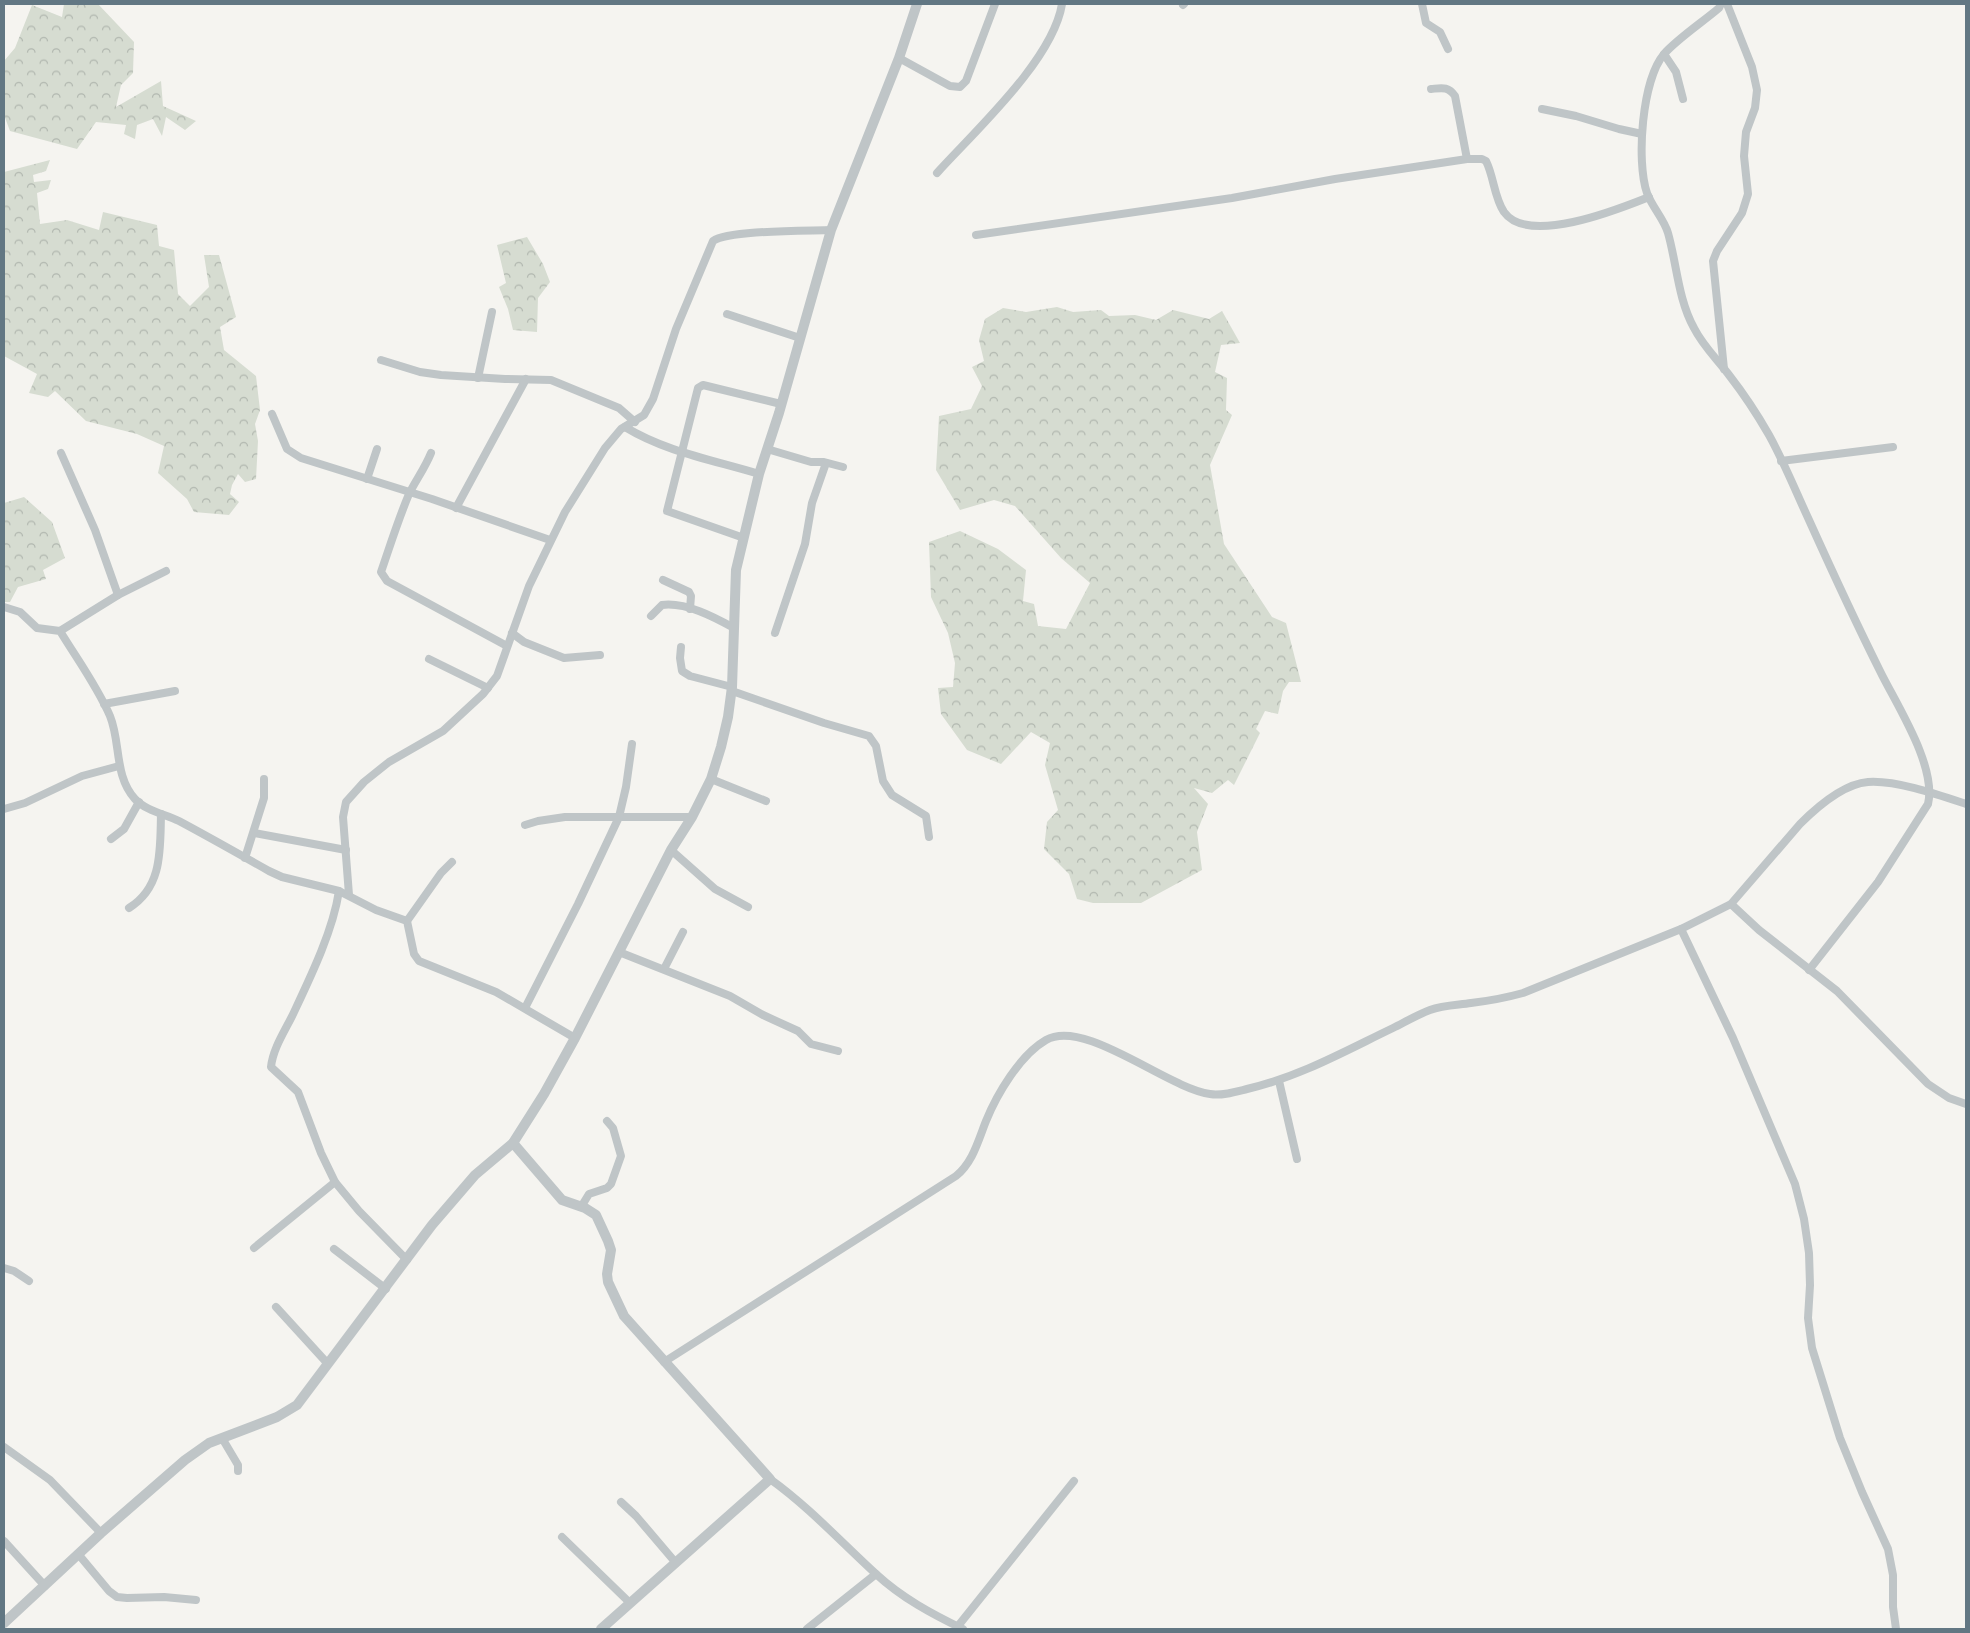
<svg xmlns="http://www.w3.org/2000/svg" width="1970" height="1633" font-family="Mulish,sans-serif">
	<defs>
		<pattern id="forest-crowns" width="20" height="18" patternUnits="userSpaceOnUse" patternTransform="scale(1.25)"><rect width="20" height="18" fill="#d6dcd1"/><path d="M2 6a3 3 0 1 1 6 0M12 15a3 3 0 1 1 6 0" fill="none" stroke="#b1b7af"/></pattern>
	</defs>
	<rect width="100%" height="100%" fill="#f5f4f0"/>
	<g fill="url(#forest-crowns)">
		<polygon points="64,4 98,4 134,42 133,73 121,85 116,107 161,81 163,106 196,121 185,130 166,117 162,136 153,119 137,125 135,139 124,134 126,125 96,122 77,149 10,131 4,115 4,61 15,48 32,5 62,17"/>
		<polygon points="50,160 46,171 33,175 34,182 51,180 48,189 37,193 40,224 67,220 99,230 103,212 157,225 159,246 174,250 178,294 190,306 209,287 204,255 219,255 236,317 220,327 224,350 256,376 260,410 255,424 258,441 256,479 245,482 238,474 232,485 230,494 239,502 229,515 194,512 187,499 158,473 164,446 137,434 86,421 55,391 48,397 29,393 37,374 4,356 4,172"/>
		<polygon points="527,237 543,264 550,282 538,298 537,332 513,330 508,309 499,287 506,283 497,245"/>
		<polygon points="1057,307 1073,312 1101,310 1109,316 1135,315 1156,320 1173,310 1209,319 1222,311 1240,343 1221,345 1215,372 1227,378 1226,410 1232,415 1210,465 1224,544 1272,617 1286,623 1301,682 1289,682 1283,691 1278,714 1265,711 1256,729 1260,733 1234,785 1228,780 1212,793 1194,788 1208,804 1197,832 1202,870 1141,903 1093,903 1077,899 1069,874 1044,849 1047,822 1058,810 1045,765 1050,743 1031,732 1001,764 967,750 941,714 938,688 953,687 955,663 948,633 931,597 929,542 960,531 998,549 1026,570 1023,601 1034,604 1038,626 1066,629 1090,583 1061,558 1015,506 994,500 960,510 936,470 939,416 971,409 982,386 972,367 984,361 979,340 985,319 1003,308 1026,312"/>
		<polygon points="24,497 52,522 65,558 43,570 46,579 18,587 10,602 4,602 4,503"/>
	</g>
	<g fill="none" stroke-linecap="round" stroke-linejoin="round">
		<g stroke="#bfc5c7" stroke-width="8">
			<polyline points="1422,4 1426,23 1440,32 1448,49"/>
			<path d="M1721,4L1719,8C1704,21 1677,39 1664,54C1642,80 1636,161 1647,193C1652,207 1664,219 1668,233C1677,265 1678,299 1694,328C1703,346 1717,359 1729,375C1743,393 1757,414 1769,435C1784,462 1796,492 1809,520C1832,571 1855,621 1880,671C1896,704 1937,766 1928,804L1878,882L1809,970"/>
			<polyline points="1183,5 1184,4"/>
			<polyline points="1664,54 1676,72 1683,99"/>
			<polyline points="899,58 950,86 960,87 966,81 995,4"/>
			<path d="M1431,89C1442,88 1448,86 1455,96L1467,159"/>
			<polyline points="1542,109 1576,116 1619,129 1642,134"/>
			<path d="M937,173C975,131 1053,60 1062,4"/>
			<path d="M976,235L1232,198L1335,179L1467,159H1482L1486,161C1494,177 1494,197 1504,212C1528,246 1619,209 1649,197"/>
			<polyline points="727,314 800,338"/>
			<polyline points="381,360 420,372 441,375 505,379 551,380 619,408 635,422"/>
			<polyline points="1724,369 1713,261 1717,251 1742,213 1748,194 1744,156 1746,132 1755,108 1757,90 1752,67 1727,4"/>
			<polyline points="478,378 492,312"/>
			<polyline points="272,414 287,449 301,458 432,499 550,540"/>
			<path d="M625,427C666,452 713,460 759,474"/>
			<polyline points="767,449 811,462 824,462 843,467"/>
			<path d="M431,453C425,468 416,480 409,494C398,520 390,546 381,572L387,581L507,646"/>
			<polyline points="1781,461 1893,447"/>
			<polyline points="367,479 377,449"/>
			<polyline points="456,508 526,379"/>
			<polyline points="744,538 667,511 698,388 703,385 781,404"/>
			<polyline points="663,580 689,592 691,596 690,609"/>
			<polyline points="118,595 166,571"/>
			<path d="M4,607L20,612L37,628L60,631C77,659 97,686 110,716C121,743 114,776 135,799C146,811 165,814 179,821C209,837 239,854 269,871L282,877L339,891L376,910L407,921L414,954L419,961L496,992L575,1038"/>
			<path d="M651,616L662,605C686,602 714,617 734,628"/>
			<polyline points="60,631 118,595 95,530 61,453"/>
			<polyline points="512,633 524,642 564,658 600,655"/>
			<polyline points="775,633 805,544 812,503 826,463"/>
			<polyline points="681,647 680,658 682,671 690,676 732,687"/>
			<polyline points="429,659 488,688"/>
			<polyline points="732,691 824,723 869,736 876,746 883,781 892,795 926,816 929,837"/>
			<polyline points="104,704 175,691"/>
			<polyline points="711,779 766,801"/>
			<polyline points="4,809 25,803 82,776 119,766"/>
			<polyline points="525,825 538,821 565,817 692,817"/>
			<polyline points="254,833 346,850"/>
			<polyline points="111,839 124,829 139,802"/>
			<polyline points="671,850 715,889 748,907"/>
			<polyline points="245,858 264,798 264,779"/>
			<path d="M339,891C333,930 312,974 295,1010C287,1028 273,1047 271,1067L298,1092L321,1153L335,1182L359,1211L407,1260"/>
			<path d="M349,895L343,817L346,802L364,782L389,762L443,731L483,694L497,676L529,586L565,512L605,448L621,429L644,415L653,399L676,329L713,241C729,230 808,231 831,230"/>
			<polyline points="1731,904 1759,930 1837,991 1928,1084 1949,1098 1966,1104"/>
			<path d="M129,908C163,887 160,849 161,814"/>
			<polyline points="407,921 441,873 452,862"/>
			<polyline points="1681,929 1733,1038 1795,1184 1804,1219 1809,1253 1810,1285 1808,1318 1812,1348 1840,1438 1862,1492 1888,1549 1893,1575 1893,1607 1896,1629"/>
			<polyline points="619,952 730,996 763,1015 798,1031 811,1044 838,1051"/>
			<polyline points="664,969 683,932"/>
			<polyline points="525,1008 578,904 619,817 626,787 632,744"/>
			<polyline points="1279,1081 1297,1159"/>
			<polyline points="581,1207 589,1194 607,1188 611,1184 621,1156 613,1128 607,1121"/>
			<polyline points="254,1248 335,1182"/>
			<polyline points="334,1249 386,1289"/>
			<polyline points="4,1268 14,1271 29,1281"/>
			<polyline points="276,1307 328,1364"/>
			<path d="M664,1362L956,1176C973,1162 978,1141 986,1121C997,1094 1020,1055 1046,1040C1085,1018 1167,1088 1210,1094C1222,1096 1235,1092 1247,1089C1299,1077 1345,1051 1393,1028C1405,1022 1417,1015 1430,1010C1443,1005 1458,1005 1471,1003C1488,1001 1505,998 1523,993L1681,929L1731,904L1800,824C1817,807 1843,784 1868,782C1896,780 1939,795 1966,804"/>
			<polyline points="222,1438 238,1465 238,1471"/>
			<polyline points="4,1447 50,1480 101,1533"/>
			<path d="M770,1479C809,1507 841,1542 876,1574C902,1598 932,1614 963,1629"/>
			<polyline points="621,1502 636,1516 676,1563"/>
			<polyline points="562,1537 630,1603"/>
			<polyline points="4,1541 45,1586"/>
			<polyline points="79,1555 109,1591 117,1597 127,1598 164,1597 196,1600"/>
			<polyline points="958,1626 1074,1481"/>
			<polyline points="807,1629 876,1574"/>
		</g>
		<g stroke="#bfc5c7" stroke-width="10">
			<polyline points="513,1143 562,1200 585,1208 596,1215 608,1241 611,1250 607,1274 608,1282 624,1316 770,1479 601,1629"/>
			<polyline points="4,1623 101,1533 185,1460 209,1443 277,1417 297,1405 432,1225 475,1175 513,1143 544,1094 575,1038 671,850 692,817 711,779 721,747 728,717 732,687 736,570 759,474 779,413 831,230 899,58 917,4"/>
		</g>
	</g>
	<rect width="1970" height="1633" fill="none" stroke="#627783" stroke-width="10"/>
</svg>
